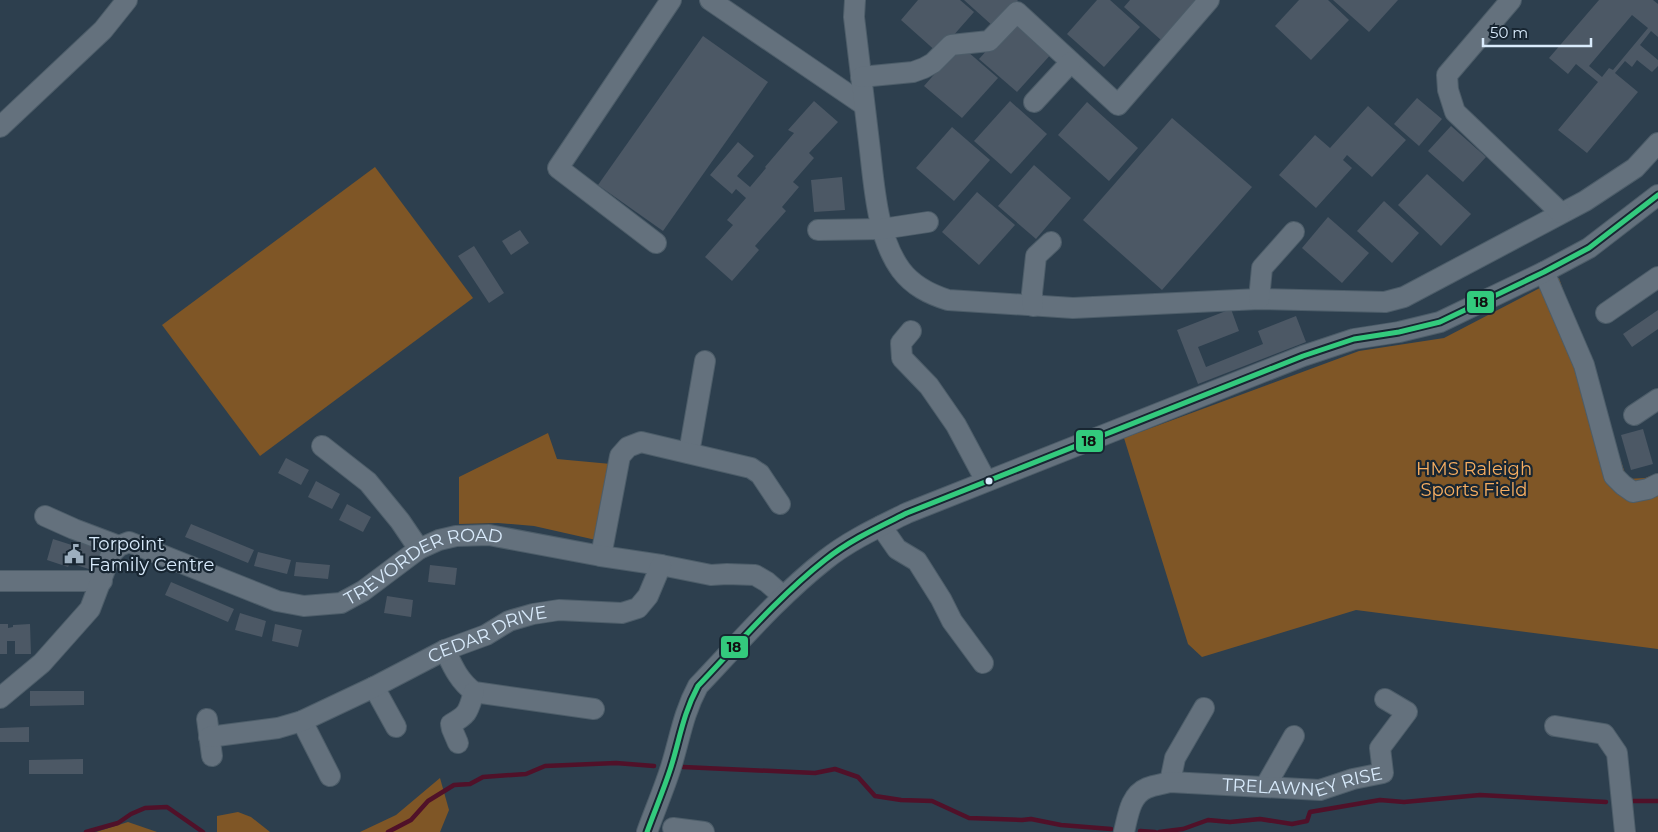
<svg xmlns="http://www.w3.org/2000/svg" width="1658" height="832" font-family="Montserrat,sans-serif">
	<rect width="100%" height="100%" fill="#2d3f4e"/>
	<g fill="#7f5626">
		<polygon points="375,167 473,298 260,456 162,325"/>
		<polygon points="1559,278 1627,479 1645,478 1658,473 1658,649 1356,610 1202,657 1188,644 1124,438 1359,351 1444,338"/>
		<polygon points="548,433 557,459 611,464 596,540 534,526 498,523 459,524 459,477"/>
		<polygon points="440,778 449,810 440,832 360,832 396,815"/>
		<polygon points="238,812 251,817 270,832 217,832 217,816"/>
		<polygon points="128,822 157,832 96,832"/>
	</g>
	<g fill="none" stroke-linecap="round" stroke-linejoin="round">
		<g stroke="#501129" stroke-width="4.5">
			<polyline points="683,767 815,773 835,769 858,777 875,796 901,800 932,801 969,818 1022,820 1031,819 1061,825 1111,829"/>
			<polyline points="1633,801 1658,801"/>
			<polyline points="1140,831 1155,832"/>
			<polyline points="86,832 118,823 131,814 145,808 167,807 203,832"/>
			<polyline points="388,832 411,820 428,801 454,785 470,784 483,777 526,774 545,766 616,763 654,766"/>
			<polyline points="1159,832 1183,829 1208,820 1230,822 1260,819 1292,824 1307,821 1310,812 1380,800 1404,802 1480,795 1606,802"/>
		</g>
	</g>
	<g fill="#4c5865" fill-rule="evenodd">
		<polygon points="918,0 960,0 974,12 938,53 901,20"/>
		<polygon points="964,0 1018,0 994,27"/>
		<polygon points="1097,0 1110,0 1140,27 1104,67 1067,34"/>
		<polygon points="1130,0 1196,0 1161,40 1124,7"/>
		<polygon points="1299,0 1328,0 1349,20 1311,60 1275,26"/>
		<polygon points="1333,0 1398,0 1369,32"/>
		<path d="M1599,0H1653L1658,4V37L1651,31L1640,45L1658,60V66L1652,72L1637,60L1632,67L1625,61L1615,73L1638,92L1587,153L1558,130L1598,82L1576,64L1568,74L1549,58ZM1632,15L1648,28L1613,70L1609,68L1602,77L1589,66Z"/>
		<polygon points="1015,19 1053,52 1017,92 979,59"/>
		<polygon points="703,36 768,82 663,231 598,185"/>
		<polygon points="960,45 998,78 962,118 924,86"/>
		<polygon points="1417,98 1442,119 1419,146 1394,124"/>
		<polygon points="814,101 838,122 809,153 814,158 793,182 799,187 782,207 786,211 755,246 759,250 732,281 705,257 733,225 727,220 746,198 736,189 732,194 710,175 738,142 754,156 737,176 750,187 766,168 765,167 794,133 788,130"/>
		<polygon points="1010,101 1047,134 1011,174 974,141"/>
		<polygon points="1087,102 1138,148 1109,181 1058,135"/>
		<polygon points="1368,106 1406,140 1372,177 1347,155 1343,160 1352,168 1316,208 1279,175 1315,135 1330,148"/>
		<polygon points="1172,118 1252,187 1162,290 1083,220"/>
		<polygon points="1451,126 1486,157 1463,182 1428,151"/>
		<polygon points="952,127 990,160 954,201 916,168"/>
		<polygon points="1034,165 1071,198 1036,239 998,206"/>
		<polygon points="1427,174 1471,214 1441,246 1398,205"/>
		<polygon points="842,177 845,210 814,212 811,180"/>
		<polygon points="977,192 1015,225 979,265 942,232"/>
		<polygon points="1384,201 1419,233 1392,263 1357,231"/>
		<polygon points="1328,217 1369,253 1342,283 1302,248"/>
		<polygon points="520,230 529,243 511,255 502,241"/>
		<polygon points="474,246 504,293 489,303 458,256"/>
		<polygon points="1231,309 1239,331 1198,347 1206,367 1263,344 1258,331 1296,316 1306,342 1198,384 1177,330"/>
		<polygon points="1658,310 1658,329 1632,347 1623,334"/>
		<polygon points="1643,429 1653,464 1631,470 1621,435"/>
		<polygon points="286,458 309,470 301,485 278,473"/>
		<polygon points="316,481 340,494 332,509 308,497"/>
		<polygon points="347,504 371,517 363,532 339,520"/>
		<polygon points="191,524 254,550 248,563 185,537"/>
		<polygon points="53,539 78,547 81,541 102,548 95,571 70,563 68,567 47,560"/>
		<polygon points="258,552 291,560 287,574 254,566"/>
		<polygon points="296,562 330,565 328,579 294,576"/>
		<polygon points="430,565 457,568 455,585 428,582"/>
		<polygon points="171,582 234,609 228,622 165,595"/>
		<polygon points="387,596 413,600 411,617 384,613"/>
		<polygon points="240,613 266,621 262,637 235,630"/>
		<polygon points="0,624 8,624 8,628 13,627 13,625 30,624 31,654 15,654 15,641 7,641 7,654 0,654"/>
		<polygon points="275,624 302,630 298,647 272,641"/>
		<polygon points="30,691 84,691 84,705 30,706"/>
		<polygon points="29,727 29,742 0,742 0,728"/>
		<polygon points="83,759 83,774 29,774 29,760"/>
	</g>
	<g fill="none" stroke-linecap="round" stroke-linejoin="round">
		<defs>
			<g id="minor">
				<polyline points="710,0 864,105"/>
				<path d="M855,0L854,17C859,58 864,100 869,142C874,182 876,236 901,270C913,286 929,294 948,300L1073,308L1259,299L1385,302L1404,297L1585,201L1635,168L1658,143"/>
				<polyline points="1511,0 1447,75 1448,90 1455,112 1561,213"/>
				<polyline points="861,77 913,72 924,68 933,63 951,45 989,41 1017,12 1118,105 1209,0"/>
				<polyline points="1034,102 1071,62"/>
				<polyline points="0,127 103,30 127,0"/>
				<polyline points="818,230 882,229 928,222"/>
				<polyline points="656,243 558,168 671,0"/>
				<polyline points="1544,272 1584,365 1614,476 1623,485 1633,492 1648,489 1658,484"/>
				<polyline points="1259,299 1262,268 1294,232"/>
				<polyline points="1033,306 1032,293 1036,256 1051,242"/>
				<polyline points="1606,313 1658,277"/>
				<polyline points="911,331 901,343 902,358 929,386 956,425 986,481"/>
				<polyline points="1634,415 1658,399"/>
				<polyline points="322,446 368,482 400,521 419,549"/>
				<polyline points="689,453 705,361"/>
				<polyline points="45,516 74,529 119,546"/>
				<polyline points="881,526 897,549 917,561 941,599 952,621 983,663"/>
				<polyline points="601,556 620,456 628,447 641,442 751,468 760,474 780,504"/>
				<polyline points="0,581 102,581"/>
				<path d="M445,650C453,667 459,681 474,692L594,709"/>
				<polyline points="374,687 396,727"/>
				<path id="s1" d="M0,698L42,663L90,609L111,554L119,546L129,542L277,601L304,606L341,603L363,591L419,549L439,540L456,536L489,535L601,556L661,565L711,575L727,574L755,575L767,582L783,596"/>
				<polyline points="207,719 212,756"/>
				<polyline points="302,721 330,776"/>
				<polyline points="1555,726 1604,734 1617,753 1625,832"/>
				<path id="s2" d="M209,737L278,728L302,721L374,687L445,650L486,635L509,621L533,614L559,610L622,613L638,608L648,596L661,565"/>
				<path d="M458,743L452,729L451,724C469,714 468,711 474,692"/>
				<polyline points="1170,782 1175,758 1204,708"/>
				<polyline points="1265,787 1294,736"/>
				<polyline points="673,828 704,832"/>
				<path d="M647,832C655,810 664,789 671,767C680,738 683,714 698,686C739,643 778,597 825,560C850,540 879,527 907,513L1303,356L1354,339L1399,332L1440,322L1544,272L1589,248L1658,195"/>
				<path id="s3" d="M1124,832C1128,816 1130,795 1147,788C1154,785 1163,784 1170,782L1320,790L1353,779L1383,773L1380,748L1407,712L1385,699"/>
			</g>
		</defs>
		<use href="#minor" stroke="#4d5d69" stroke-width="22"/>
		<use href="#minor" stroke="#64717d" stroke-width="20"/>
		<defs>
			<path id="bus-1" d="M647,832C655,810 664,789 671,767C680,738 683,714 698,686C739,643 778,597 825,560C850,540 879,527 907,513L1303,356L1354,339L1399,332L1440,322L1544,272L1589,248L1658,195"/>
		</defs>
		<use href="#bus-1" stroke="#182632" stroke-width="9"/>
		<use href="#bus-1" stroke="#33ca7d" stroke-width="5"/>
	</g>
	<defs>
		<symbol id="civic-bare" viewBox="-9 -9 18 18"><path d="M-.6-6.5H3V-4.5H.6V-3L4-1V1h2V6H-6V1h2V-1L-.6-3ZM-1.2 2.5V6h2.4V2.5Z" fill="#9dafbf" stroke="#182632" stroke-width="2.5" paint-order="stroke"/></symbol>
	</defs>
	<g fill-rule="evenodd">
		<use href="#civic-bare" x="60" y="540" width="28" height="28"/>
	</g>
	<circle fill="#d9ebfc" stroke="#182632" stroke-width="2" cx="989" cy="481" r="4.5"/>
	<g text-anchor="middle" stroke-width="4.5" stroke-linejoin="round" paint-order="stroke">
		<g font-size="18" fill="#f7ae61" stroke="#182632">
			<text x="1474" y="475">HMS Raleigh<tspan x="1474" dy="21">Sports Field</tspan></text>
		</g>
		<g font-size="18" fill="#d9ebfc" stroke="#182632" text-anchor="start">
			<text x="89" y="550">Torpoint<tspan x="89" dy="21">Family Centre</tspan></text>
		</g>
		<g font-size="18" fill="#d9ebfc" stroke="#182632">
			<text dy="6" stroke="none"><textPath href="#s1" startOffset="525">TREVORDER ROAD</textPath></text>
			<text dy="6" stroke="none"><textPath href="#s2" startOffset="300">CEDAR DRIVE</textPath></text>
			<text dy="6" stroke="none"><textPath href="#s3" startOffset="209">TRELAWNEY RISE</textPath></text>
		</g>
	</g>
	<g stroke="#182632" stroke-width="2">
		<rect x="1466" y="290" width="29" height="24" rx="5" fill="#33ca7d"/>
		<rect x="1075" y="429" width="29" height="24" rx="5" fill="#33ca7d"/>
		<rect x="720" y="635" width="29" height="24" rx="5" fill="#33ca7d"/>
	</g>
	<g font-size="14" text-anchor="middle" font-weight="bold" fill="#111">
		<text x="1481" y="307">18</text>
		<text x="1089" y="446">18</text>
		<text x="734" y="652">18</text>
	</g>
	<path d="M1483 38v8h108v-8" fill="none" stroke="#d9ebfc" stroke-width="2.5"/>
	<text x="1490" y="38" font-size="15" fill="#d9ebfc" stroke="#182632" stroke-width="4" paint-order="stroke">50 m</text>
</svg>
